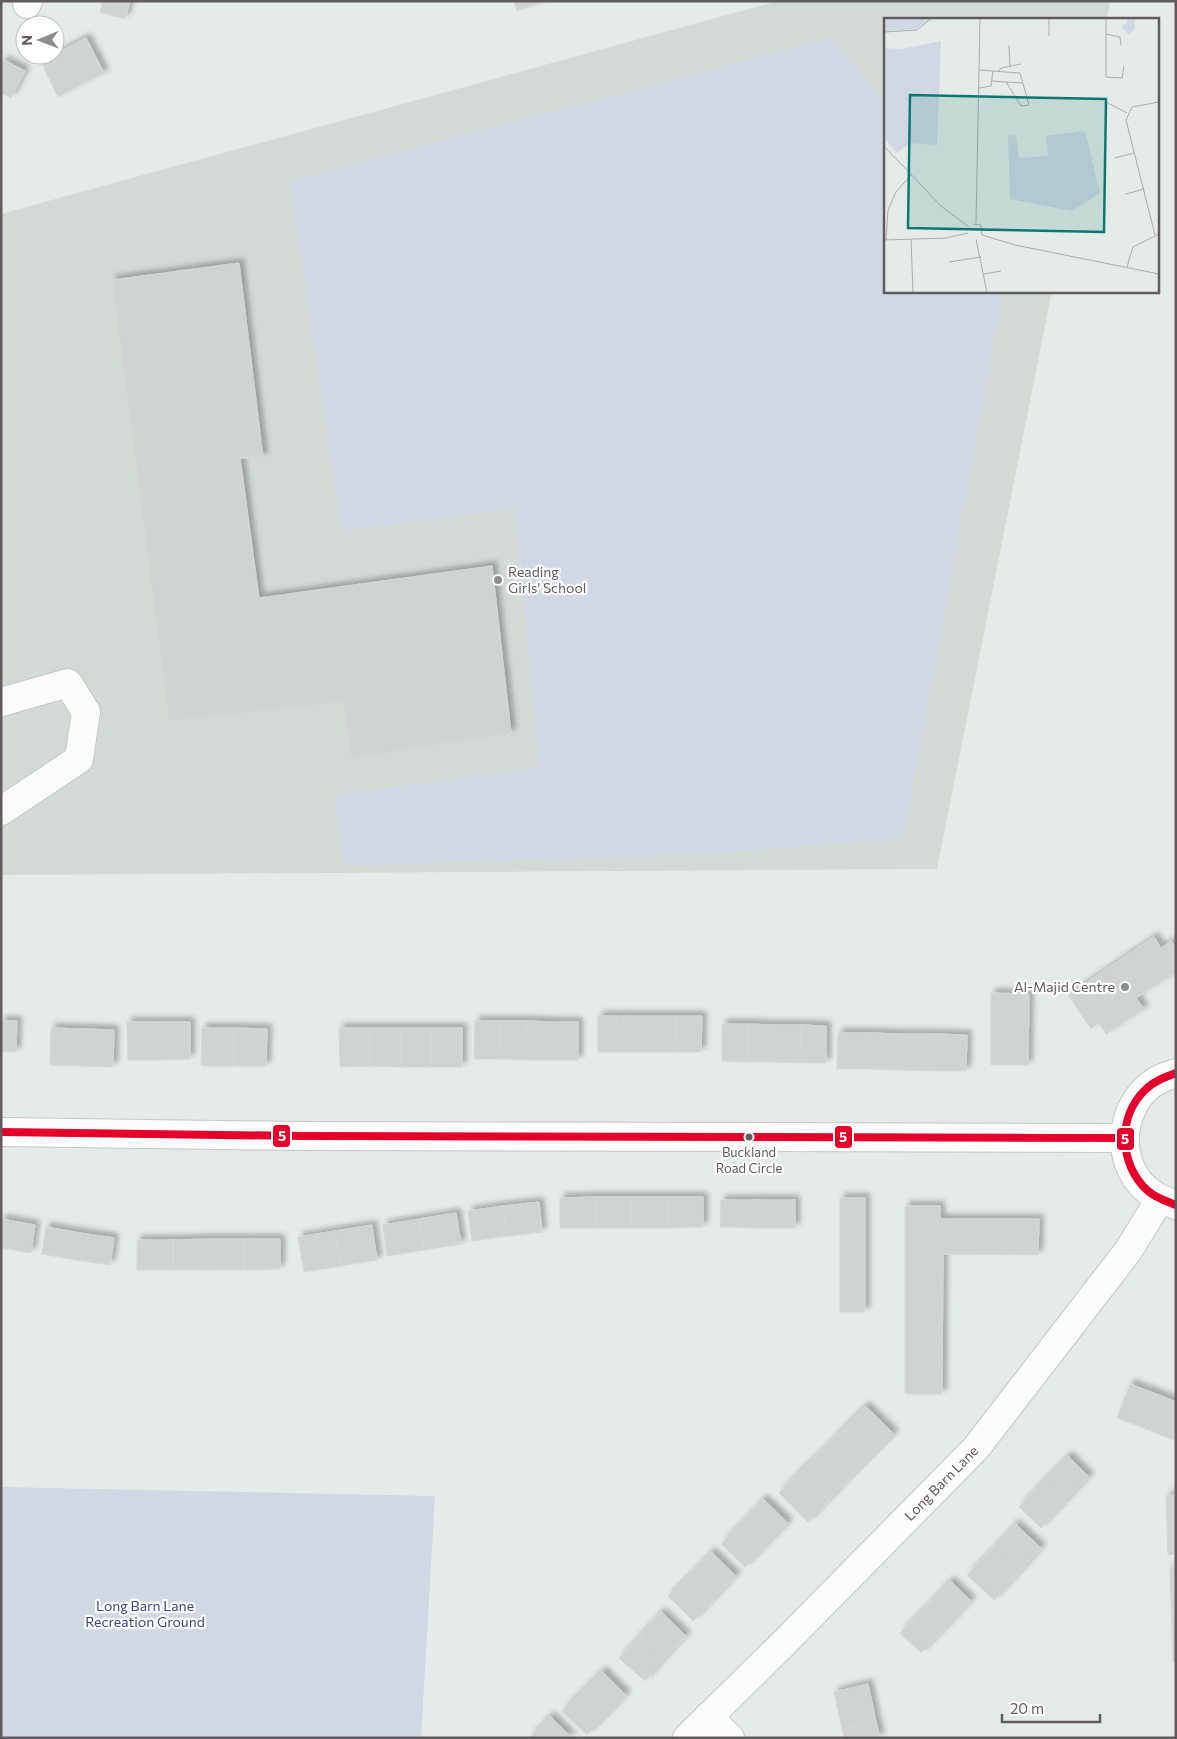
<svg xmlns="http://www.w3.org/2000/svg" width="1177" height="1739" font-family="Commissioner,sans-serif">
	<defs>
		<filter id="shadow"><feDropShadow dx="4.5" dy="-4.5" stdDeviation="2.5" flood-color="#0004"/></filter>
	</defs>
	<rect width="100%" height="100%" fill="#e4eae7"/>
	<polygon fill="#d3dad6" points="778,1 1110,1 1107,19 886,19 886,291 1052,291 937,869 1,875 1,214"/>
	<g fill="#d1d8e4">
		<polygon points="832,38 886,103 886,291 1003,291 903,838 746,852 344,866 335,795 540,768 515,508 342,531 290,181"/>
		<polygon points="1,1487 435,1496 421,1738 1,1738"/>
	</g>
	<g fill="#cfd3d1" stroke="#d4d9d6" filter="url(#shadow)">
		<polygon points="103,1 130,1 125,19 100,12"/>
		<polygon points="514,1 546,1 517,11"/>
		<polygon points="86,38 104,73 81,85 63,50"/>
		<polygon points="63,50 81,85 58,97 41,62"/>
		<polygon points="4,60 25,71 11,98 1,93 1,65"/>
		<polygon points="239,263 263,457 240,458 259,598 492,566 511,733 351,758 343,702 169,721 112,280"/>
		<polygon points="1154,937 1161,948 1171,941 1176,949 1176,972 1136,998 1144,1009 1106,1034 1099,1023 1091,1029 1068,995"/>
		<polygon points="991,993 1029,994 1028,1065 991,1065"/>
		<rect x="598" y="1016" width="26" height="36"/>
		<polygon points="624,1016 650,1016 649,1052 624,1052"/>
		<polygon points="650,1016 675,1016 676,1052 649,1052"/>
		<polygon points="675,1016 702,1016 701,1052 676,1052"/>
		<polygon points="1,1021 17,1021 16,1052 1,1051"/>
		<polygon points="475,1021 501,1021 500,1059 474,1059"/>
		<polygon points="501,1021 527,1021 526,1060 500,1059"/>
		<polygon points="527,1021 552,1022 552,1060 526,1060"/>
		<polygon points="127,1022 158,1022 159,1060 128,1060"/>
		<polygon points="158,1022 190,1022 190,1059 159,1060"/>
		<rect x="552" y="1022" width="26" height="38"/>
		<polygon points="722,1024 748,1024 747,1062 722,1061"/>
		<polygon points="748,1024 774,1025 773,1062 747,1062"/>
		<polygon points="774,1025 801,1025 800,1063 773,1062"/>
		<polygon points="801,1025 826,1026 826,1063 800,1063"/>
		<polygon points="51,1028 83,1029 82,1066 50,1065"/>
		<polygon points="202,1028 234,1028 234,1066 201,1066"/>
		<polygon points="234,1028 267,1029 266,1066 234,1066"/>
		<polygon points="339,1028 370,1028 370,1066 340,1067"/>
		<polygon points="370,1028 401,1028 401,1067 370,1066"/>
		<rect x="401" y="1028" width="30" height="39"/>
		<rect x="431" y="1028" width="31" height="39"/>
		<polygon points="83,1029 114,1030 113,1067 82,1066"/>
		<polygon points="838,1033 870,1033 869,1069 837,1069"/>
		<polygon points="870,1033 902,1034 901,1070 869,1069"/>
		<polygon points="902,1034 934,1034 934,1071 901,1070"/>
		<polygon points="934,1034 967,1035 966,1071 934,1071"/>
		<polygon points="596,1197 596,1228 560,1228 560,1198"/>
		<rect x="596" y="1197" width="35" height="31"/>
		<rect x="631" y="1197" width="36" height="31"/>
		<polygon points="667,1197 703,1197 703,1227 667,1228"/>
		<rect x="840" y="1198" width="25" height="114"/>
		<polygon points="721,1200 758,1200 758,1228 720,1227"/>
		<rect x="758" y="1200" width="37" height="28"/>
		<polygon points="539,1202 542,1232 507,1236 503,1206"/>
		<polygon points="503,1206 507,1236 472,1241 468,1211"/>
		<polygon points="905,1206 940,1206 940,1219 1039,1219 1038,1255 943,1254 942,1394 905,1394"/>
		<polygon points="456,1213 461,1244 424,1250 419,1219"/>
		<polygon points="1,1219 35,1225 31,1253 1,1248"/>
		<polygon points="419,1219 424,1250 387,1256 383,1225"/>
		<polygon points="372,1225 377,1260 340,1266 335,1231"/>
		<polygon points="46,1227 80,1233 76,1260 42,1254"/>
		<polygon points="335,1231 340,1266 304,1272 298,1237"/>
		<polygon points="80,1233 114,1238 110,1265 76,1260"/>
		<rect x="208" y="1239" width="36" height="31"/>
		<polygon points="208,1239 208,1270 173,1270 173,1240"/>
		<polygon points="244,1239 280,1239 280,1269 244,1270"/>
		<rect x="137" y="1240" width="36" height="30"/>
		<polygon points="1130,1384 1164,1397 1151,1431 1117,1418"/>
		<polygon points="1164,1397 1176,1402 1176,1441 1151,1431"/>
		<polygon points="865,1406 894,1434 872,1456 843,1428"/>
		<polygon points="843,1428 872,1456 850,1478 822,1450"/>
		<polygon points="822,1450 850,1478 829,1500 800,1471"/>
		<polygon points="1068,1456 1089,1477 1065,1502 1043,1481"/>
		<polygon points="800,1471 829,1500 808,1522 779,1493"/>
		<polygon points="1043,1481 1065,1502 1041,1528 1019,1507"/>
		<polygon points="1176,1495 1176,1525 1167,1525 1166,1496"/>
		<polygon points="763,1499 788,1523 766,1545 742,1522"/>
		<polygon points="742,1522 766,1545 745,1567 721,1544"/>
		<polygon points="1015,1524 1041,1548 1018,1574 991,1550"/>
		<polygon points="1167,1525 1176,1525 1176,1554 1168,1555"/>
		<polygon points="991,1550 1018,1574 994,1600 967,1575"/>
		<polygon points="711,1552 736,1576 714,1599 690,1574"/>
		<polygon points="1176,1567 1176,1599 1171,1599 1170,1568"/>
		<polygon points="690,1574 714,1599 693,1621 668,1596"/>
		<polygon points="950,1581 971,1601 946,1627 925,1607"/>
		<polygon points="1171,1599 1176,1599 1176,1630 1172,1631"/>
		<polygon points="925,1607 946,1627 921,1653 900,1633"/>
		<polygon points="661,1612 686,1636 665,1658 640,1635"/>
		<polygon points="1176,1630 1176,1662 1173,1662 1172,1631"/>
		<polygon points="640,1635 665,1658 645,1681 619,1658"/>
		<polygon points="602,1671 626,1695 607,1715 582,1691"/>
		<polygon points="868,1684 876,1722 842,1729 834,1692"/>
		<polygon points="582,1691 607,1715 587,1735 562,1711"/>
		<polygon points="550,1716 572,1738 529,1738"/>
		<polygon points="876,1722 880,1738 844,1738 842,1729"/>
	</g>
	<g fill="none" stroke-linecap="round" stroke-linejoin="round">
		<defs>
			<g id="minor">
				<polyline points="27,4 28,1"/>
				<polyline points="1,702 68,683 86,712 79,759 1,811"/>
				<path d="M1176,1073C1170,1075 1163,1077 1158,1080C1120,1101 1113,1160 1146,1189C1154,1197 1165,1201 1176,1205"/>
				<polyline points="1,1132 303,1136 1124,1138"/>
				<polyline points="708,1717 730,1738"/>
				<path id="s1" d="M687,1738L782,1645L976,1448L1128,1251L1160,1199"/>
			</g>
		</defs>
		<use href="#minor" stroke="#c5c6c5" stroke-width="30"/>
		<use href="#minor" stroke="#fbfcfb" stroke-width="28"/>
		<defs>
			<g id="bus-1">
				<path d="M1176,1073C1165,1077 1154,1081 1145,1090C1117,1117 1119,1165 1148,1191C1156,1198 1166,1201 1176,1205"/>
				<polyline points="1,1132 303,1136 1124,1138"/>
			</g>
		</defs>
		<use href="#bus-1" stroke="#fff" stroke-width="11"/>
		<use href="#bus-1" stroke="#e4002b" stroke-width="8"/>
	</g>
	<g fill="#8f8d8f" stroke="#fff" stroke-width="2">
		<circle cx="498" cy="580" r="5"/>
		<circle cx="1125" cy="987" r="5"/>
	</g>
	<circle fill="#615b5f" stroke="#fff" stroke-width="2" cx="749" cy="1137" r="4.5"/>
	<g text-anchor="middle" stroke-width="4.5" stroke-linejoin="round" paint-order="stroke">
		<g font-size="13" fill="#615b5f" stroke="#fff">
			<text x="749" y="1157">Buckland<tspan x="749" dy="16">Road Circle</tspan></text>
		</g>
		<g font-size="14" fill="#615b5f" stroke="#fff" text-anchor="start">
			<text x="508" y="577">Reading<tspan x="508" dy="16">Girls' School</tspan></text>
			<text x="1115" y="992" text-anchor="end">Al-Majid Centre</text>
		</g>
		<g font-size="14" fill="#615b5f" stroke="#fff">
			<text dy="5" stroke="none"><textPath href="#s1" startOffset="360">Long Barn Lane</textPath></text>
		</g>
		<g font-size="14" fill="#3e4a7d" stroke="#fff">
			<text x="145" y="1611">Long Barn Lane<tspan x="145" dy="16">Recreation Ground</tspan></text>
		</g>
	</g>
	<g transform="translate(884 18)">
		<rect width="275" height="275" fill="#e4eae7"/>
		<path d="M0,0H47L32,11L0,13ZM243,0H251V10L245,17L237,9L243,5ZM57,23L53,127L26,125L13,135L0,120V30L17,31ZM201,113L216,175L188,193L126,181L124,118L132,117L135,140L164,138L162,118Z" fill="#d1d8e4"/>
		<path fill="none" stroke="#acadad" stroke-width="1" d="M222,0V59L238,60L240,48M0,14L33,12L48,0M222,16L236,19L237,27M165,18V0M125,27L126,48M95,52L136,55L145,87L137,88L122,64L108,63M115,53L117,50L137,46M122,64L139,65M95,70L107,68L109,53M222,84L243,95M0,128L57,188L85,209M231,140L250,135M242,176L260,171M92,205L96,0M89,206L97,207L98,217M98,217L131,227L275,256M271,217L242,102L248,89L275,84M27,221L29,275M92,221L103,275M0,222L62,220L84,215M2,222L4,192L12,174L27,157M65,244L97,239M243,249L249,229L275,216M100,256L117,253"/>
		<path fill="#0f766e" fill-opacity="0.15" stroke="#0f766e" stroke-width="2.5" d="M26,77L222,81L220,214L24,210Z"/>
		<rect width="275" height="275" fill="none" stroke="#615b5f" stroke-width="2.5"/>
	</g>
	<g stroke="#fff" stroke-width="2">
		<rect x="272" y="1124" width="19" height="24" rx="5" fill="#e4002b"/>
		<rect x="834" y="1125" width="19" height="24" rx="5" fill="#e4002b"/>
		<rect x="1116" y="1127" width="19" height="24" rx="5" fill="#e4002b"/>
	</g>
	<g font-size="14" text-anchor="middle" font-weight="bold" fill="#fff">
		<text x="282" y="1141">5</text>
		<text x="843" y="1142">5</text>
		<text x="1125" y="1144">5</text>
	</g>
	<rect width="1177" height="1739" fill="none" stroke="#615b5f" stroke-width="5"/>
	<g transform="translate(40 40) rotate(269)"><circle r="24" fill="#ffffff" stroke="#c0bdbf"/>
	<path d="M0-4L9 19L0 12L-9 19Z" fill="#8f8d8f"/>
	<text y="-8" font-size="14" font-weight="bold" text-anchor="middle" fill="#615b5f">N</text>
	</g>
	<path d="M1002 1714v8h98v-8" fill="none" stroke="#615b5f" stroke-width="2.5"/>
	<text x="1010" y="1714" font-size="15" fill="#615b5f" stroke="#ffffff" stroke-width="4" paint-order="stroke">20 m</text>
</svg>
